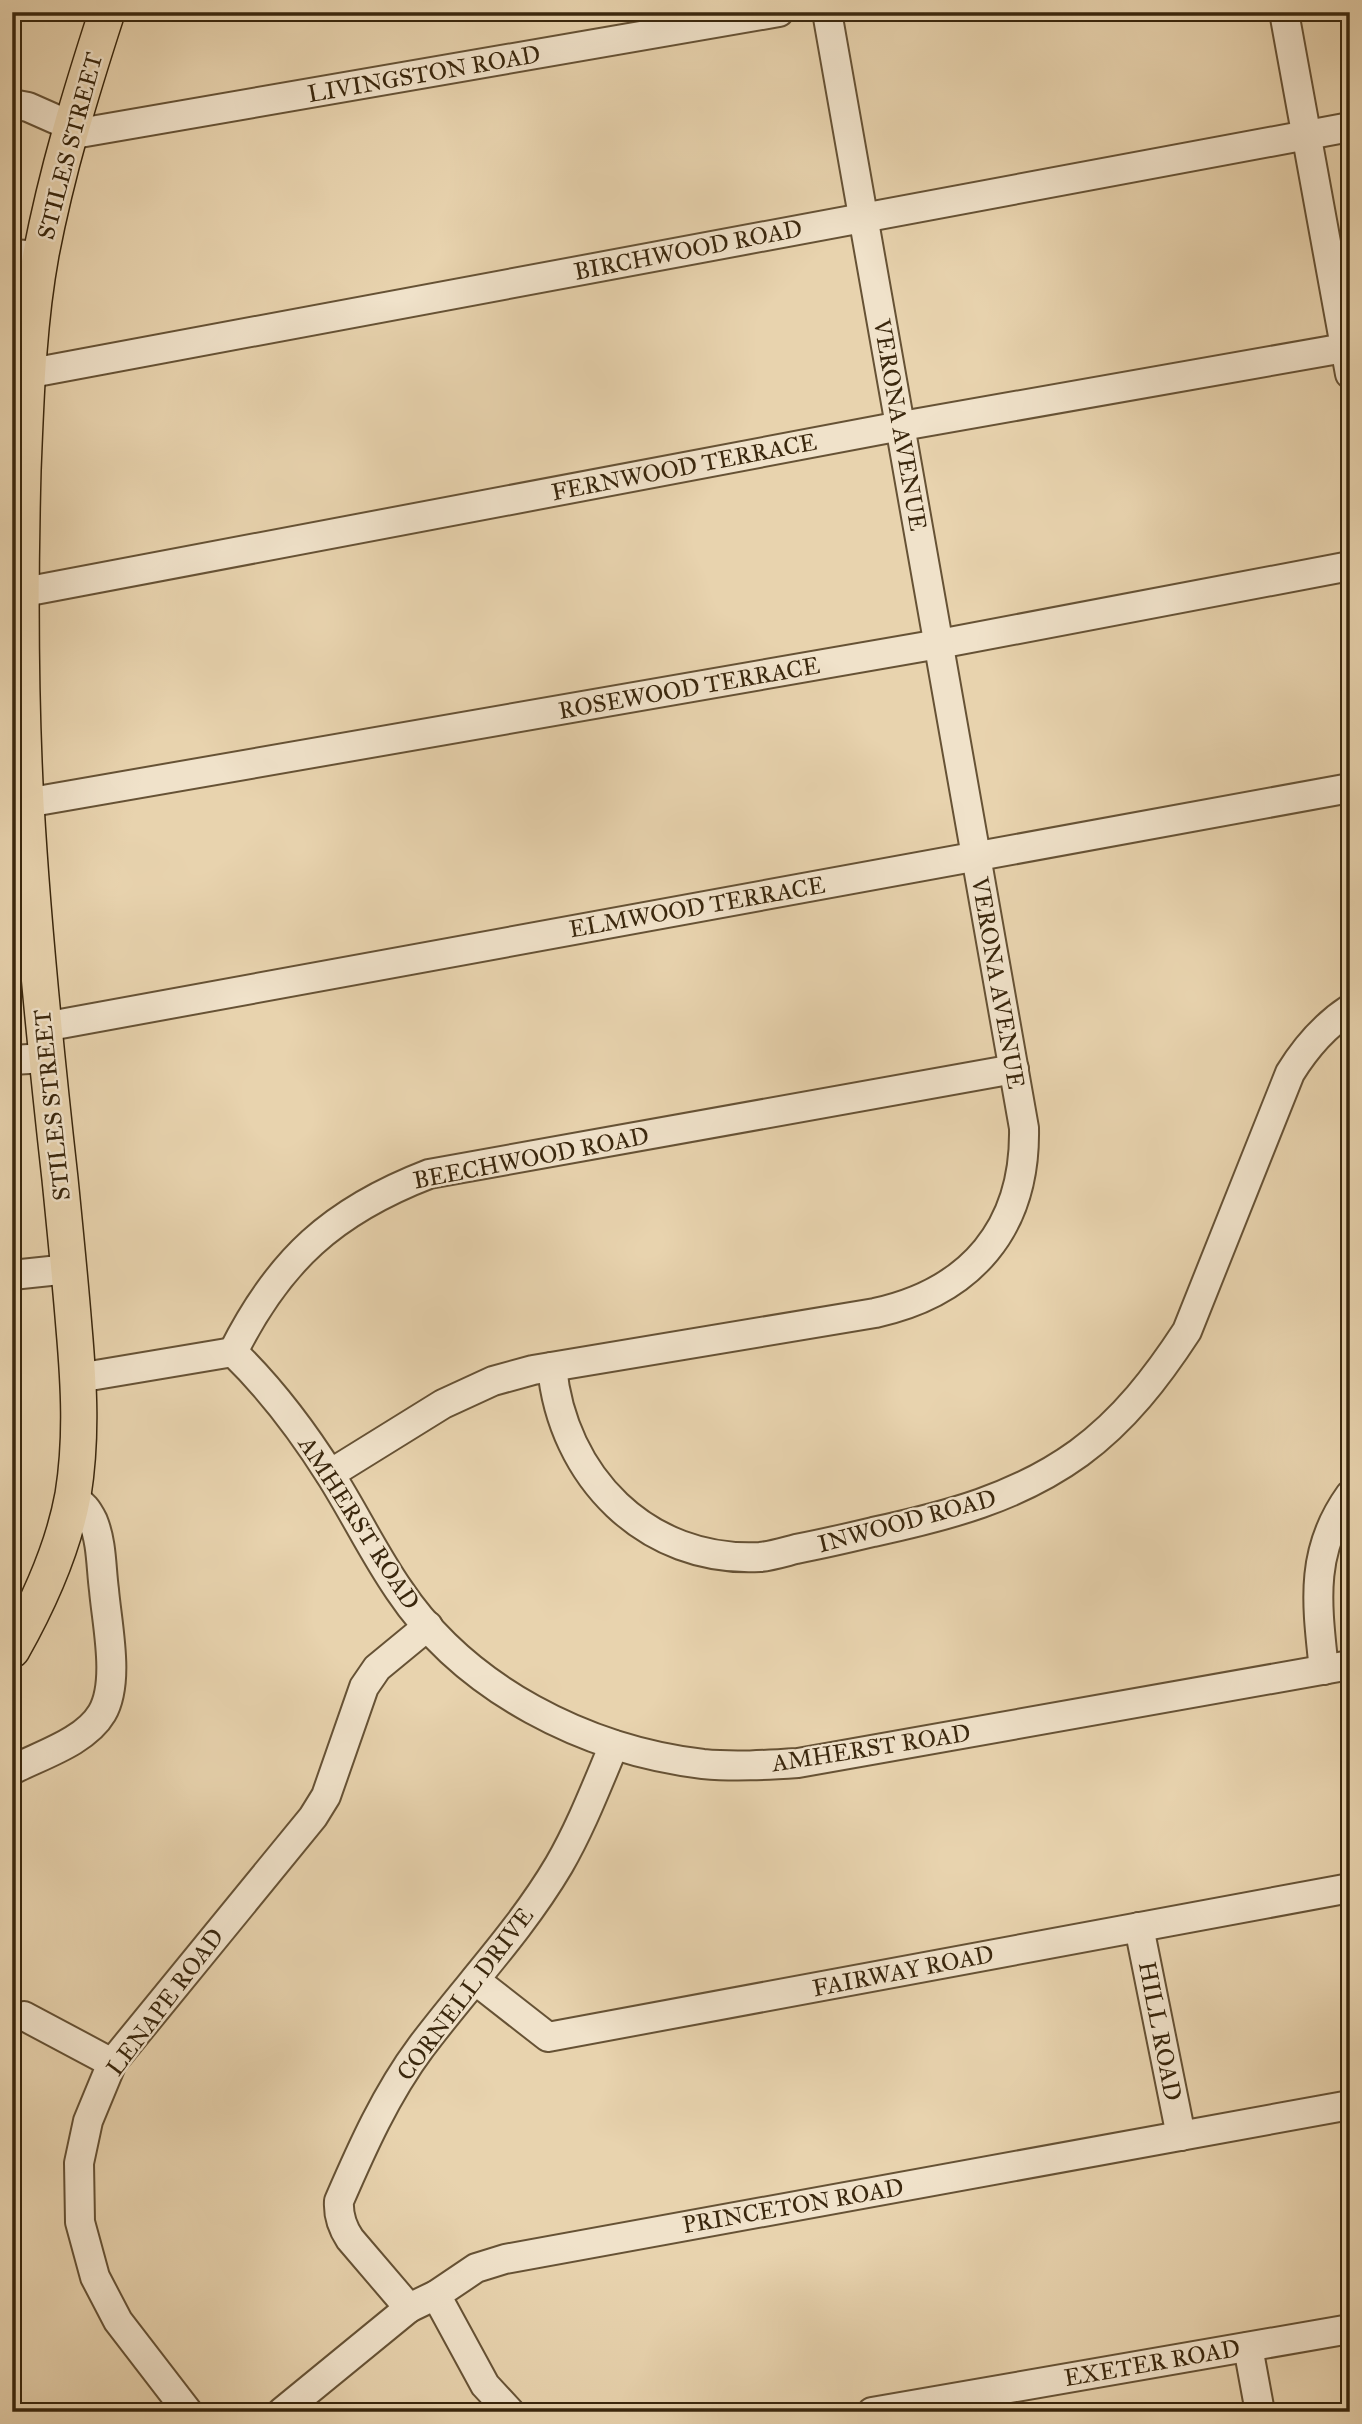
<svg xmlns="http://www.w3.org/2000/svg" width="1362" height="2424" font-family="'IM FELL Great Primer',serif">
	<rect width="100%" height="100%" fill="#e8d3ae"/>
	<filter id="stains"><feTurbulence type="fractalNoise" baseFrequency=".00286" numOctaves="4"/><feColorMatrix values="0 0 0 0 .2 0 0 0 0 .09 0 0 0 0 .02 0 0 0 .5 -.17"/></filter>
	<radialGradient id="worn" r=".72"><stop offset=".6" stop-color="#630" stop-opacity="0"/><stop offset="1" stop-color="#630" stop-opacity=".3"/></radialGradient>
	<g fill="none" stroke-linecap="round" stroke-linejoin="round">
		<defs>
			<g id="minor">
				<polyline points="1284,12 1350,374"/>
				<polyline points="12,104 28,107 71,126"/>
				<polyline points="68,135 779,12"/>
				<polyline points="12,254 41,256"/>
				<polyline points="26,374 1350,127"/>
				<polyline points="19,593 885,429 1350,347"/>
				<polyline points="26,803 939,644 1350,566"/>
				<polyline points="44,1027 1350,788"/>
				<polyline points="12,1060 46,1058"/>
				<polyline points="12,1275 69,1269"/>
				<path d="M233,1352C270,1388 304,1433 331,1476C355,1514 374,1554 399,1590C466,1690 586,1750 703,1764C734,1767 766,1765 798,1763L1350,1665"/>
				<path d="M233,1352C279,1260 333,1211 429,1174L1014,1069"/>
				<path d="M552,1367C562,1476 646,1563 760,1557C771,1556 784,1552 796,1549C822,1544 848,1538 873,1532C947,1516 1017,1498 1079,1453C1124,1420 1157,1377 1187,1331L1290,1073C1306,1047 1324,1026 1350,1009"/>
				<polyline points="78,1378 233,1352"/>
				<path d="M330,1474L443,1404L493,1381L533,1370L875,1313C971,1292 1026,1228 1024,1128L827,12"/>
				<path d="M1324,1670C1317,1604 1309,1552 1350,1495"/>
				<path d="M12,1770C41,1755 85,1742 102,1713C120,1682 107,1625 104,1590C101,1568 102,1543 93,1521C88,1511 83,1503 72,1499"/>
				<polyline points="1139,1927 1181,2136"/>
				<polyline points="475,1980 548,2037 1350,1888"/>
				<polyline points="24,2016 112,2063"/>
				<polyline points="436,2295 485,2385 510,2412"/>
				<path d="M409,2308L350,2239C342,2227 338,2216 339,2201C362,2148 386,2094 421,2047C466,1987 520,1931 559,1865C581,1827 597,1785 614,1745"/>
				<polyline points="1248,2347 1260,2412"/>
				<polyline points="188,2412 118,2321 95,2277 80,2222 79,2163 88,2121 112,2063 313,1817 326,1796 364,1687 377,1668 428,1626"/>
				<polyline points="282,2412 409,2308 436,2295 476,2268 505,2259 1350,2105"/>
				<polyline points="872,2412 1350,2329"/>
			</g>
			<path id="major" d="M12,1650C39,1602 63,1550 73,1495C82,1439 79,1385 74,1328C70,1278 65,1229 60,1179C46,1054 33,929 26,804C20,693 20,582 23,470C26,398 28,325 41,254C57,171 81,92 107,12"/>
		</defs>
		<use href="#minor" stroke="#665235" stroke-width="32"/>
		<use href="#major" stroke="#3a270d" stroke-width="38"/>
		<use href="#minor" stroke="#f0e2ca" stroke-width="28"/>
		<use href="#major" stroke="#e8d3ae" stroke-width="35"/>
	</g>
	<g text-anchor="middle" stroke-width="5" stroke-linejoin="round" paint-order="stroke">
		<g font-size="24" fill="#3a270d" stroke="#f0e2ca">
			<text transform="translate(424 74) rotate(-10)" y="8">LIVINGSTON ROAD</text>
			<text transform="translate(70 146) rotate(-75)" y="8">STILES STREET</text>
			<text transform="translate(688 250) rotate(-11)" y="8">BIRCHWOOD ROAD</text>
			<text transform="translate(900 425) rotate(80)" y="8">VERONA AVENUE</text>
			<text transform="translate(684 467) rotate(-11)" y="8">FERNWOOD TERRACE</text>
			<text transform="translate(689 688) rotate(-10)" y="8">ROSEWOOD TERRACE</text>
			<text transform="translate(697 907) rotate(-10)" y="8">ELMWOOD TERRACE</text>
			<text transform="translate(998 983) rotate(80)" y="8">VERONA AVENUE</text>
			<text transform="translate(52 1105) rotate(-96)" y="8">STILES STREET</text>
			<text transform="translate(531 1158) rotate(-11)" y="8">BEECHWOOD ROAD</text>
			<text transform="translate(907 1521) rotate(-15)" y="8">INWOOD ROAD</text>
			<text transform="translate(359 1523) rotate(57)" y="8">AMHERST ROAD</text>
			<text transform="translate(871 1748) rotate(-9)" y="8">AMHERST ROAD</text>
			<text transform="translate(903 1971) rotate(-11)" y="8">FAIRWAY ROAD</text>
			<text transform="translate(465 1994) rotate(-53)" y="8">CORNELL DRIVE</text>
			<text transform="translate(165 2002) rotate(-53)" y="8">LENAPE ROAD</text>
			<text transform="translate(1160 2031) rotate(79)" y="8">HILL ROAD</text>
			<text transform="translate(793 2206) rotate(-10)" y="8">PRINCETON ROAD</text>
			<text transform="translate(1152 2363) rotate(-10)" y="8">EXETER ROAD</text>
		</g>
	</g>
	<rect width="1362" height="2424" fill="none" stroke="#e8d3ae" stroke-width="42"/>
	<rect x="14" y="14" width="1334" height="2396" fill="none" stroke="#3a270d" stroke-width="3.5"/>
	<rect x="21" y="21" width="1320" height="2382" fill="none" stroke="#3a270d" stroke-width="2"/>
	<rect width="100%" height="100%" filter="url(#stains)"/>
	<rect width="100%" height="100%" fill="url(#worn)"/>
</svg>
